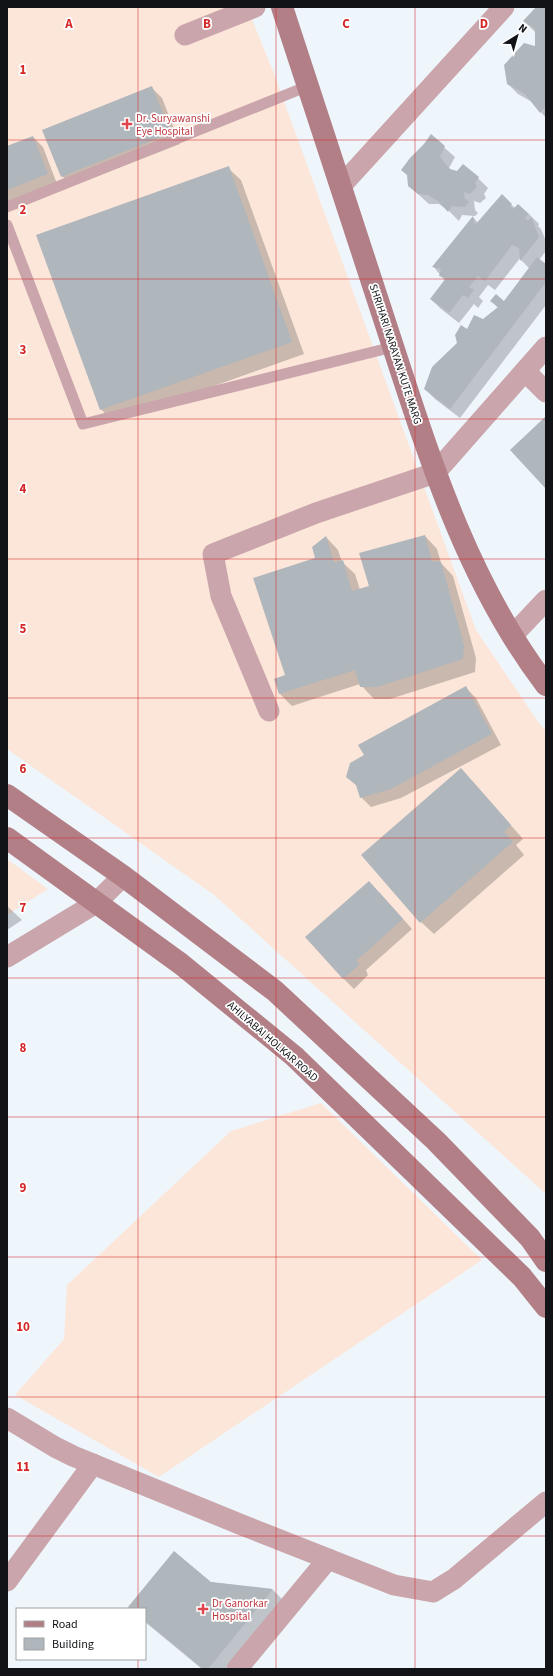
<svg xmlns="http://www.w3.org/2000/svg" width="553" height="1676" font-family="'Source Sans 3',sans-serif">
	<rect width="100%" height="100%" fill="#eef6fc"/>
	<g fill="#fce6d9">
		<polygon points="7,7 247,7 273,71 476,630 539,723 546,731 546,1194 214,895 7,749"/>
		<polygon points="7,859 48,889 7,915"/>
		<polygon points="321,1103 482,1260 159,1477 15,1395 64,1339 67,1285 231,1131"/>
	</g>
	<g fill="#0003">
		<polygon points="538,7 546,7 546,118 532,102 518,94 508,84 536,48 536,33 524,21"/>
		<polygon points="152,88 162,98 180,144 72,186 62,176"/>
		<polygon points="431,136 455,157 449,168 451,171 478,178 488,188 484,194 486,198 480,203 474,201 475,210 478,213 475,216 462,215 459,221 449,211 439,204 429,204 409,186 424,145"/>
		<polygon points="33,137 43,147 57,184 7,204 7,147"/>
		<polygon points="228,168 241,180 304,354 113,422 101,409"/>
		<polygon points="502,196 515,208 529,214 539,224 538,226 541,229 546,241 546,251 539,260 546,265 546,305 460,418 435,399 425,389 467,330 483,320 498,308 492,301 504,302 530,269 521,260 521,257 495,290 488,285 479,297 483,301 478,308 474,304 459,323 441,309 431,299 445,281 433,266 473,217 478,223"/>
		<polygon points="425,536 437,549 441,563 453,576 476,658 475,672 390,699 374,699 360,684 292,706 280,694 286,676 316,559 326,537 338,550 342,562 355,574 360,590 370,587"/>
		<polygon points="466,688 476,698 501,745 401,798 371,807 361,797 358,787 347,776 365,755"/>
		<polygon points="473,782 523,839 516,845 524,855 434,934 421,922"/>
		<polygon points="379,892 412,929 366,970 368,975 354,989 343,978"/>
		<polygon points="7,906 22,920 7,930"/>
		<polygon points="210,1582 273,1590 285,1602 230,1669 202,1669 145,1622 145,1609 131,1609"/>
	</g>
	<g fill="#afb6bc">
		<polygon points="536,7 546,7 546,106 540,113 525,94 507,84 504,65 524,43 535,46 535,29 523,21"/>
		<polygon points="152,86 171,133 61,177 42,130"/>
		<polygon points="431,134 445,146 440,157 450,169 457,171 463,164 479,177 475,183 477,187 470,194 464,192 465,199 469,202 465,207 452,206 448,212 438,201 428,195 418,194 408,186 407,175 401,170 410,158 424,144"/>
		<polygon points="33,136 48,174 7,190 7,146"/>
		<polygon points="229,166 292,342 100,410 36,235"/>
		<polygon points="502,194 512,204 510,206 513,209 518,204 529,214 525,218 528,221 531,217 539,237 520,261 519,248 512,245 485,281 478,276 469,287 474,290 468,298 463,295 449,313 430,299 446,278 439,276 441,269 432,267 473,216 475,225"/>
		<polygon points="537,257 546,264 546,282 450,409 424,389 432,367 457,343 455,335 461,325 467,329 474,315 483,319 498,307 490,301 496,294 504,301"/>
		<polygon points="545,417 546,418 546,489 510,450"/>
		<polygon points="425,535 432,561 441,562 464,645 463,659 377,687 360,687 355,670 279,694 274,679 285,675 253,578 315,558 312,547 326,536 334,563 343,560 352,591 369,586 359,553"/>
		<polygon points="466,686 492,734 391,789 360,798 356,785 346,777 350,763 364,755 358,745"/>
		<polygon points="461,768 511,825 504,832 513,842 420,923 361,855"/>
		<polygon points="369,881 403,919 357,960 359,965 343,979 305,937"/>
		<polygon points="174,1551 211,1582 273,1589 208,1669 203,1669 145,1621 145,1609 130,1609 128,1607"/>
	</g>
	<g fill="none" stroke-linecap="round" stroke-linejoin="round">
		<g stroke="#caa5ab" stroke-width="11">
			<polyline points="7,207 308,86"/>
			<polyline points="7,225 83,424 393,347"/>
		</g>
		<g stroke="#caa5ab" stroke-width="21">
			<polyline points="185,35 255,7"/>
			<polyline points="341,186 504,7"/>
			<polyline points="525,371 546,392"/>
			<polyline points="512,636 546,600"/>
			<polyline points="269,711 221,596 213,554 316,513 435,473 546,347"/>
			<polyline points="7,957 96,903 123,876"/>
			<polyline points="7,1418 55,1447 73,1456 242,1525 394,1585 433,1592 454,1579 546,1502"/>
			<polyline points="7,1581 93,1464"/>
			<polyline points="237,1669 328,1559"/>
		</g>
		<g stroke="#b37f87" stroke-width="22">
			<path d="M282,7C317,113 351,219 386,325C427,450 465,579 546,685"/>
			<polyline points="7,795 123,876 275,991 436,1141 530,1238 546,1261"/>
			<polyline points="7,838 181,964 294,1056 522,1277 546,1307"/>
		</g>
	</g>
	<path fill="none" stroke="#d62828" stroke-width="1" stroke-opacity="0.55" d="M138,7V1609M276,7V1669M415,7V1669M7,140H546M7,279H546M7,419H546M7,559H546M7,698H546M7,838H546M7,978H546M7,1117H546M7,1257H546M7,1397H546M7,1536H546M138,1659V1669"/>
	<g fill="#e0444e" stroke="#fff" stroke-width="1.5">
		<path d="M125 118h4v4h4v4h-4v4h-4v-4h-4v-4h4z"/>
		<path d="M201 1603h4v4h4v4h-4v4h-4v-4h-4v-4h4z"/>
	</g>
	<g text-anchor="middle" stroke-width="3.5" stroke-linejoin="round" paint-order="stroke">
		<g font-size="11" fill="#be3a42" stroke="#fff" text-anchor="start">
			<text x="136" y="122">Dr. Suryawanshi<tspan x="136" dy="13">Eye Hospital</tspan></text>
			<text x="212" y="1607">Dr Ganorkar<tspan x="212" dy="13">Hospital</tspan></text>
		</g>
		<g font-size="11" fill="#111316" stroke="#fff">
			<text transform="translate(396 354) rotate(72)" y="4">SHRIHARI NARAYAN KUTE MARG</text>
			<text transform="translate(273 1041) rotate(41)" y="4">AHILYABAI HOLKAR ROAD</text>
		</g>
	</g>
	<g font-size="13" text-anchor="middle" font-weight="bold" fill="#d62828" stroke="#fff" stroke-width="3.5" stroke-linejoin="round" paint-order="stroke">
		<text x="69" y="28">A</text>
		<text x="207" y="28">B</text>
		<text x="346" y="28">C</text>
		<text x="484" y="28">D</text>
		<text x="23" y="74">1</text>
		<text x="23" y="214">2</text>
		<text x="23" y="354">3</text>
		<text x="23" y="493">4</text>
		<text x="23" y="633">5</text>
		<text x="23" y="773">6</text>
		<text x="23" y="912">7</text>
		<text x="23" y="1052">8</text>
		<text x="23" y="1192">9</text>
		<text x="23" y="1331">10</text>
		<text x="23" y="1471">11</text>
	</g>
	<rect width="553" height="1676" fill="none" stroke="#111316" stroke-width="16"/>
	<rect x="16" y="1608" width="130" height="52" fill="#ffffff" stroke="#a0a1a2"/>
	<rect x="24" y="1621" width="20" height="6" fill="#b37f87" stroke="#a0a1a2"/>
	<text x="52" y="1628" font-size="12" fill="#111316">Road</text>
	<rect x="24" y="1638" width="20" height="12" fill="#afb6bc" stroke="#a0a1a2"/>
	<text x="52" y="1648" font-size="12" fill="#111316">Building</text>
	<g transform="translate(517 36) rotate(37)" stroke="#ffffff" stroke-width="3" paint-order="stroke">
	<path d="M0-3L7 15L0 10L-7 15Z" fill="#111316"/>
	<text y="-6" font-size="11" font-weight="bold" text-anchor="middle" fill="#111316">N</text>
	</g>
</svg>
